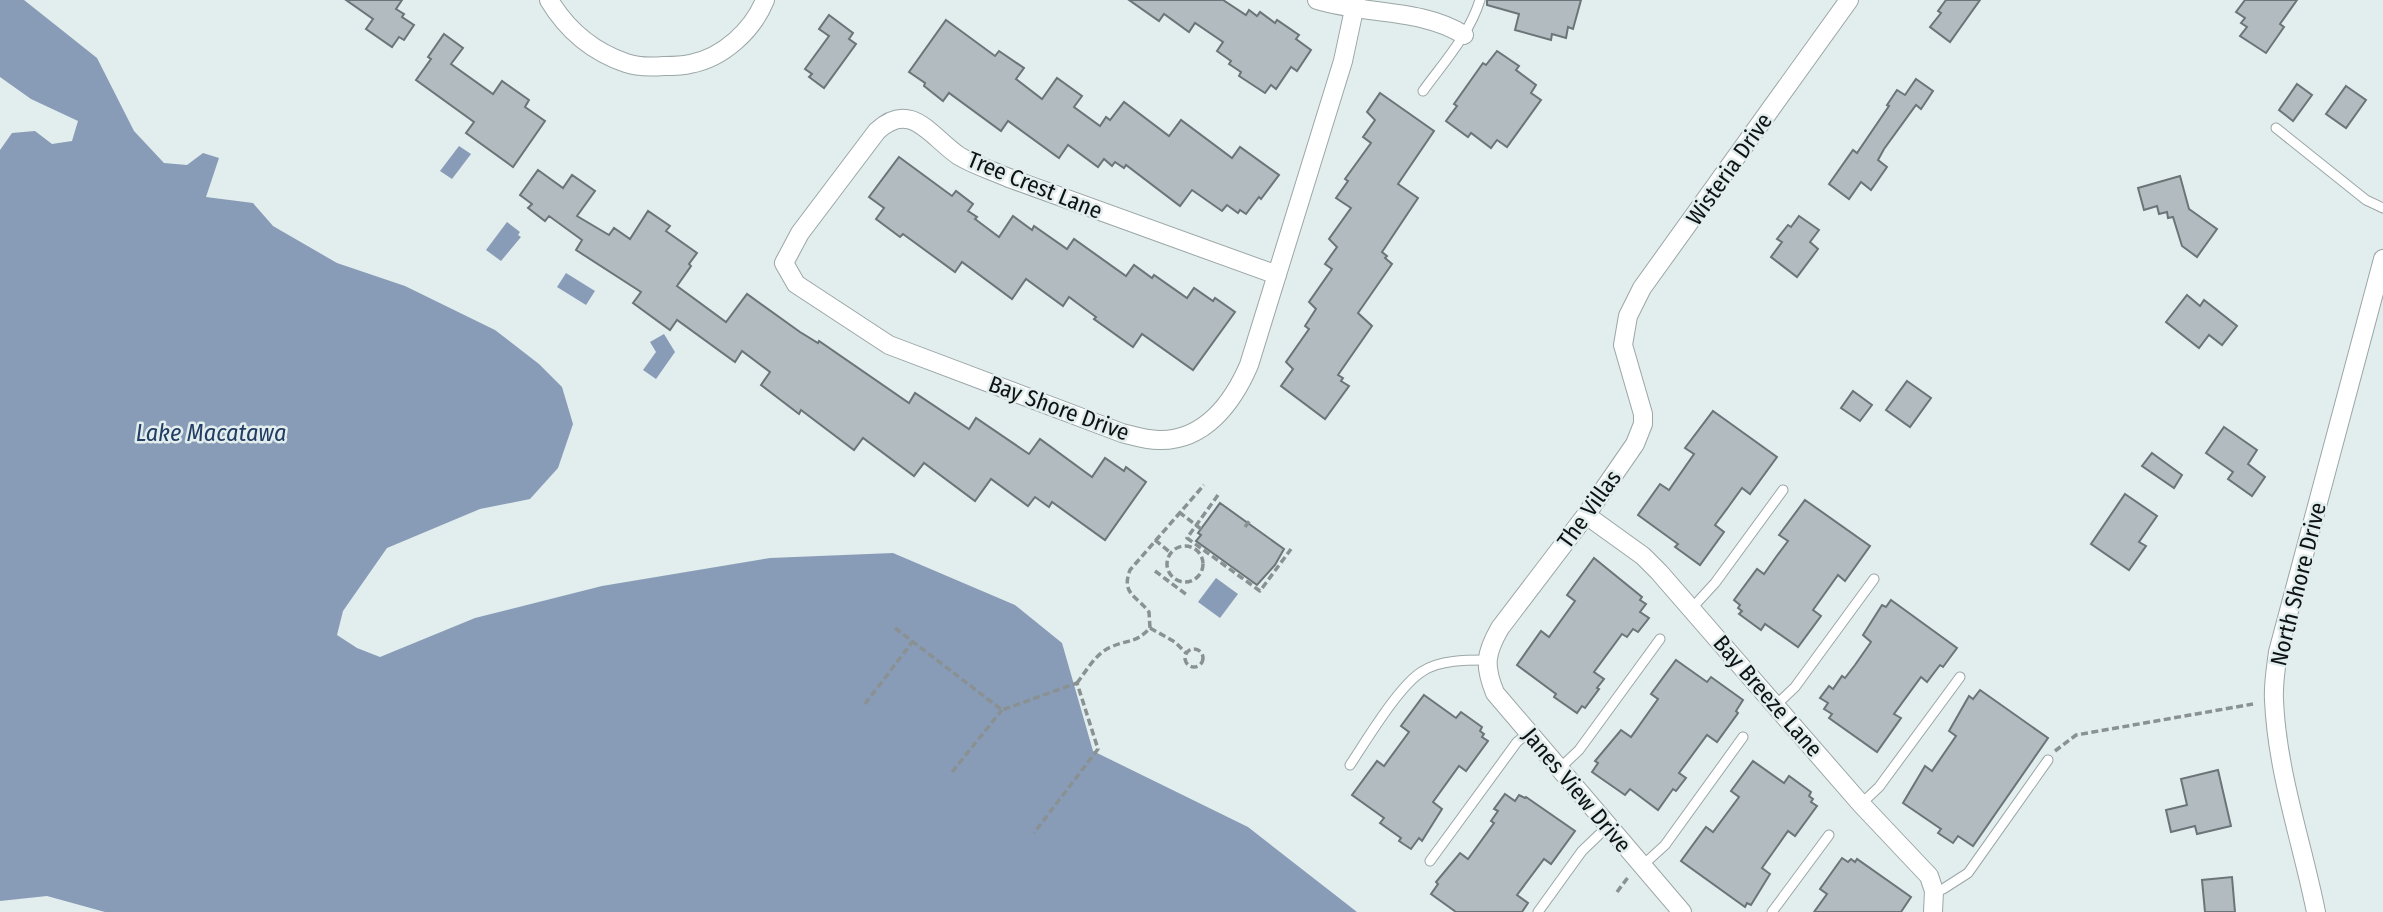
<svg xmlns="http://www.w3.org/2000/svg" width="2383" height="912" font-family="'Fira Sans Condensed',sans-serif">
	<rect width="100%" height="100%" fill="#e2edee"/>
	<g fill="#899cb7">
		<polygon points="0,0 24,0 97,58 134,131 164,163 187,165 203,153 219,158 206,197 253,203 273,226 337,263 405,286 495,330 539,364 562,387 573,424 558,468 530,499 480,509 387,548 343,611 337,635 357,648 380,657 475,618 602,586 770,558 893,553 1015,605 1062,643 1093,751 1248,827 1357,912 105,912 47,896 0,901 0,150 12,133 35,131 52,144 72,141 78,121 31,99 0,77"/>
		<polygon points="459,146 471,154 452,179 440,171"/>
		<polygon points="507,222 520,232 518,235 521,237 501,261 486,250"/>
		<polygon points="566,273 595,291 586,305 557,287"/>
		<polygon points="664,334 675,352 656,379 643,370 656,352 650,342"/>
		<polygon points="1216,578 1238,594 1220,618 1198,602"/>
	</g>
	<g fill="#b2bbbf" stroke="#6b7478" stroke-width="2">
		<polygon points="346,0 402,0 396,9 404,14 402,17 414,25 404,40 399,37 392,47 366,29 373,19"/>
		<polygon points="1129,0 1223,0 1246,15 1249,10 1257,16 1260,12 1275,23 1277,20 1299,35 1296,39 1311,50 1297,71 1291,67 1276,89 1271,85 1265,93 1239,76 1241,72 1229,64 1231,61 1217,51 1223,42 1195,23 1189,32 1164,14 1159,21"/>
		<polygon points="1487,0 1581,0 1573,29 1568,27 1566,38 1552,34 1551,40 1515,30 1519,14 1487,5"/>
		<polygon points="1946,0 1980,0 1950,42 1930,27 1941,13 1938,11"/>
		<polygon points="2245,0 2297,0 2280,24 2284,27 2266,53 2240,36 2247,27 2241,23 2245,18 2236,12"/>
		<polygon points="829,15 853,33 849,39 856,44 824,88 809,77 812,74 805,69 829,36 819,29"/>
		<polygon points="946,20 995,56 999,51 1024,68 1016,79 1042,99 1057,78 1082,96 1074,107 1100,126 1106,117 1110,120 1124,102 1169,136 1181,120 1232,158 1240,147 1279,175 1261,199 1259,197 1246,214 1240,210 1238,213 1227,205 1222,211 1192,190 1180,206 1126,165 1124,168 1115,162 1112,166 1104,159 1098,167 1068,145 1059,158 1008,121 1001,131 949,93 943,101 924,86 925,83 909,72"/>
		<polygon points="444,34 463,48 451,64 493,94 502,81 529,100 525,107 545,121 513,167 466,133 474,122 416,80 431,59 428,57"/>
		<polygon points="1497,51 1519,66 1516,70 1536,85 1531,93 1541,100 1507,147 1497,140 1491,148 1471,133 1468,137 1446,121 1457,106 1454,104 1483,63 1486,65"/>
		<polygon points="1916,79 1933,91 1921,109 1916,105 1884,149 1878,160 1887,167 1871,190 1861,182 1849,199 1829,184 1853,150 1857,153 1889,106 1887,105 1897,90 1905,95"/>
		<polygon points="2297,84 2312,95 2293,121 2279,110"/>
		<polygon points="2346,86 2366,100 2346,128 2326,114"/>
		<polygon points="1380,93 1434,131 1398,184 1418,198 1382,252 1387,256 1385,258 1392,264 1358,313 1372,326 1338,375 1343,378 1341,381 1349,386 1325,419 1281,386 1293,369 1286,362 1309,329 1305,326 1316,309 1309,302 1332,269 1325,264 1337,247 1329,239 1351,208 1336,198 1348,181 1345,179 1371,143 1363,137 1375,120 1367,112"/>
		<polygon points="899,157 952,196 956,191 973,204 968,211 977,217 975,219 999,237 1013,216 1032,230 1034,226 1067,249 1074,239 1126,276 1134,265 1152,278 1154,275 1187,298 1194,288 1213,301 1215,298 1235,312 1193,370 1142,334 1133,347 1094,319 1096,317 1069,297 1063,306 1026,279 1012,299 962,262 955,272 903,234 900,237 876,219 884,208 869,197"/>
		<polygon points="538,170 563,188 572,175 595,191 577,216 609,235 614,228 630,239 648,211 670,226 666,231 697,253 689,264 691,266 677,286 726,322 747,294 800,332 818,343 819,341 909,403 915,393 969,429 976,418 1029,454 1040,439 1092,477 1105,458 1124,471 1126,467 1146,482 1105,540 1052,502 1049,507 1035,497 1028,506 991,479 975,501 924,463 914,476 863,438 854,450 801,410 799,414 761,385 770,372 742,351 735,362 677,320 670,330 633,303 641,292 576,250 582,240 549,216 545,221 528,208 532,204 520,195"/>
		<polygon points="2180,176 2189,209 2217,229 2197,257 2182,246 2173,217 2168,218 2167,212 2159,214 2157,206 2144,210 2138,188"/>
		<polygon points="1799,216 1819,230 1810,242 1818,249 1797,277 1771,257 1782,242 1777,239 1788,225 1791,227"/>
		<polygon points="2187,295 2200,306 2204,300 2237,326 2222,345 2209,335 2199,348 2166,322"/>
		<polygon points="1907,381 1931,398 1910,427 1886,410"/>
		<polygon points="1853,391 1872,405 1860,421 1841,408"/>
		<polygon points="1713,411 1777,457 1750,494 1742,488 1729,506 1715,525 1724,532 1700,565 1675,547 1678,544 1638,515 1660,484 1669,490 1694,454 1685,448"/>
		<polygon points="2224,427 2257,450 2248,464 2265,477 2252,496 2228,479 2233,472 2206,453"/>
		<polygon points="2152,453 2182,475 2174,488 2142,466"/>
		<polygon points="2125,494 2157,516 2139,542 2146,546 2129,570 2091,544"/>
		<polygon points="1805,500 1870,546 1845,581 1838,575 1813,610 1821,616 1798,647 1765,624 1761,630 1739,614 1742,611 1738,608 1740,605 1734,600 1757,569 1764,574 1776,557 1788,541 1779,535"/>
		<polygon points="1220,503 1284,549 1275,565 1257,585 1196,541 1201,535 1198,533"/>
		<polygon points="1594,558 1642,597 1640,600 1646,604 1640,612 1649,618 1638,632 1633,629 1627,637 1622,634 1594,672 1604,679 1597,688 1599,689 1585,708 1582,706 1577,713 1554,697 1556,694 1517,665 1541,631 1549,637 1575,601 1567,595"/>
		<polygon points="1891,600 1957,648 1943,667 1940,665 1927,682 1921,677 1894,714 1901,718 1877,752 1829,718 1832,714 1824,709 1828,703 1820,698 1829,686 1833,689 1842,676 1845,678 1855,665 1871,642 1863,635 1882,605 1886,607"/>
		<polygon points="1676,660 1707,682 1711,677 1743,700 1736,711 1738,713 1717,742 1707,735 1679,773 1686,778 1676,791 1673,789 1658,810 1630,789 1625,795 1592,772 1598,763 1595,761 1621,730 1631,737 1658,699 1651,694"/>
		<polygon points="1980,690 2048,738 1973,846 1958,836 1953,843 1938,833 1941,829 1903,803 1925,766 1932,771 1956,736 1949,731 1969,696 1973,699"/>
		<polygon points="1424,695 1456,718 1461,712 1482,727 1480,731 1484,734 1482,737 1488,741 1466,771 1459,766 1433,802 1442,809 1422,841 1419,838 1411,849 1399,841 1401,838 1380,823 1384,818 1352,795 1377,761 1384,766 1409,732 1401,726"/>
		<polygon points="1753,761 1784,783 1789,776 1811,792 1809,796 1813,799 1811,802 1817,806 1795,836 1788,831 1762,868 1770,874 1751,905 1747,903 1745,907 1681,861 1706,827 1713,832 1739,797 1731,791"/>
		<polygon points="2218,770 2231,826 2197,834 2195,826 2171,832 2166,810 2187,805 2181,779"/>
		<polygon points="1505,794 1515,801 1519,795 1525,798 1526,797 1575,831 1551,864 1544,859 1517,895 1528,903 1522,912 1456,912 1431,894 1438,884 1436,882 1460,853 1468,859 1494,823 1491,821 1498,811 1494,809"/>
		<polygon points="1842,858 1848,862 1851,859 1855,862 1857,859 1911,897 1901,912 1814,912 1827,894 1820,889"/>
		<polygon points="2232,877 2235,912 2205,912 2202,880"/>
	</g>
	<g fill="none" stroke-linecap="round" stroke-linejoin="round">
		<defs>
			<g id="lane">
				<path d="M1423,91C1444,62 1469,35 1480,0"/>
				<polyline points="2276,128 2366,200 2383,208"/>
				<polyline points="1692,608 1715,583 1783,490"/>
				<polyline points="1776,705 1795,687 1874,579"/>
				<path d="M1350,765C1366,741 1400,684 1423,671C1440,660 1466,660 1486,660"/>
				<polyline points="1559,769 1579,750 1660,639"/>
				<polyline points="1861,804 1879,787 1960,677"/>
				<polyline points="1430,861 1517,742 1528,733"/>
				<polyline points="1642,866 1665,845 1743,737"/>
				<polyline points="1934,891 1943,889 1968,873 2048,760"/>
				<polyline points="1538,912 1582,851 1608,826"/>
				<polyline points="1772,912 1829,835"/>
			</g>
			<g id="street">
				<path d="M549,0C567,30 594,52 626,63C637,67 652,67 664,66C672,66 682,66 690,64C723,58 753,30 765,0"/>
				<path d="M1317,0C1365,15 1421,8 1464,35"/>
				<path d="M1277,275L1009,178C993,171 974,165 959,156C931,137 911,99 877,131L800,233L784,263L796,284L889,345L1122,433C1134,436 1146,440 1159,440C1205,441 1233,402 1249,365L1343,61L1356,0"/>
				<polyline points="1586,515 1643,556 1659,572 1861,804 1929,876 1934,891 1933,912"/>
				<path d="M1682,912L1495,693C1484,666 1485,654 1500,628L1586,515L1635,444L1643,424V414L1623,345L1628,316L1642,288L1849,0"/>
				<path d="M2316,912C2302,842 2277,772 2274,700C2273,684 2276,668 2278,652L2383,259"/>
			</g>
		</defs>
		<use href="#lane" stroke="#9ba6a6" stroke-width="11"/>
		<use href="#street" stroke="#9ba6a6" stroke-width="20"/>
		<g stroke="#899192" stroke-width="3.5" stroke-dasharray="7 3.5" stroke-linecap="butt">
			<polyline points="1218,495 1187,538 1260,591 1291,549"/>
			<polyline points="1179,512 1201,529"/>
			<polyline points="1245,527 1251,519"/>
			<polyline points="1155,540 1171,553"/>
			<circle cx="1185" cy="564" r="18"/>
			<polyline points="1155,571 1187,595"/>
			<polyline points="895,628 1002,710 1077,683 1098,749 1034,833"/>
			<polyline points="1150,628 1175,642 1186,653"/>
			<circle cx="1194" cy="658" r="9"/>
			<path d="M1077,683C1087,670 1096,653 1111,647C1128,639 1135,644 1150,628L1149,612C1136,595 1121,594 1130,570L1204,485"/>
			<polyline points="865,704 913,641"/>
			<polyline points="2055,751 2076,735 2253,704"/>
			<polyline points="952,772 1002,710"/>
			<polyline points="1617,892 1629,876"/>
		</g>
		<use href="#lane" stroke="#fff" stroke-width="9"/>
		<use href="#street" stroke="#fff" stroke-width="18"/>
	</g>
	<g text-anchor="middle" stroke-width="5" stroke-linejoin="round" paint-order="stroke">
		<g font-size="23" fill="#0e1212" stroke="#e2edee">
			<text transform="translate(1729 169) rotate(-55)" y="8">Wisteria Drive</text>
			<text transform="translate(1035 185) rotate(22)" y="8">Tree Crest Lane</text>
			<text transform="translate(1059 408) rotate(20)" y="8">Bay Shore Drive</text>
			<text transform="translate(1589 509) rotate(-54)" y="8">The Villas</text>
			<text transform="translate(2298 584) rotate(-76)" y="8">North Shore Drive</text>
			<text transform="translate(1768 696) rotate(49)" y="8">Bay Breeze Lane</text>
			<text transform="translate(1577 790) rotate(50)" y="8">Janes View Drive</text>
		</g>
		<g font-size="24" font-style="italic" fill="#223c63" stroke="#e2edee">
			<text x="211" y="441">Lake Macatawa</text>
		</g>
	</g>
</svg>
